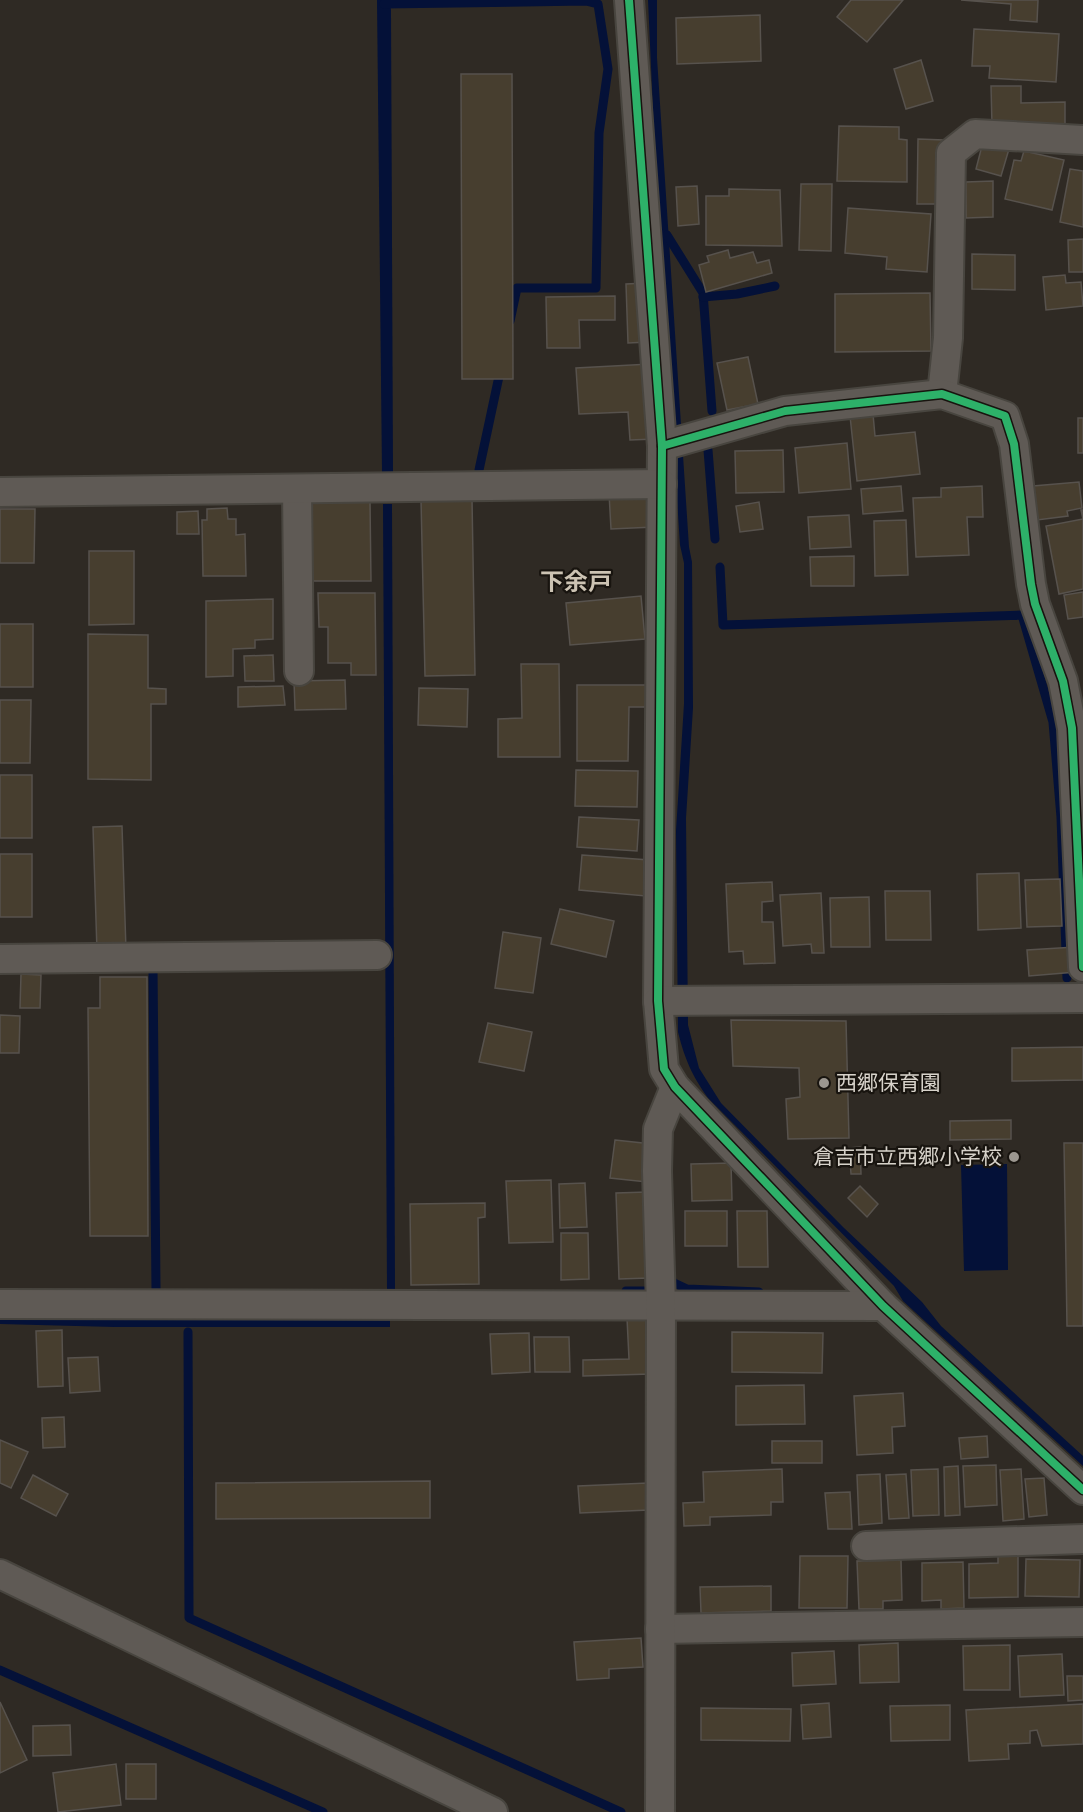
<svg xmlns="http://www.w3.org/2000/svg" width="1083" height="1812" font-family="Raleway,'Noto Sans JP',sans-serif">
	<rect width="100%" height="100%" fill="#2f2a24"/>
	<g fill="#041138">
		<polygon points="377,0 390,0 391,11 393,472 382,473"/>
		<path d="M648,0H657V58L689,547L692,562L693,708L686,818L688,1025L699,1068L721,1103L843,1227L922,1302L941,1326L1083,1456V1466L903,1301L894,1286L708,1098C692,1075 685,1060 678,1032L676,831L684,704V563L680,545L655,154Z"/>
		<polygon points="383,504 392,504 395,1291 387,1292"/>
		<polygon points="1007,1164 1008,1270 964,1271 961,1165"/>
		<polygon points="0,1316 171,1319 390,1318 390,1327 114,1327 0,1324"/>
	</g>
	<g fill="none" stroke-linecap="round" stroke-linejoin="round">
		<g stroke="#041138" stroke-width="9">
			<polyline points="384,4 586,1 598,4 608,69 599,133 596,288 517,288 510,321"/>
			<polyline points="667,235 703,293 712,411"/>
			<polyline points="703,297 737,294 775,286"/>
			<polyline points="708,450 715,539"/>
			<polyline points="479,470 501,367"/>
			<polyline points="720,567 723,625 1022,615 1053,722 1061,817 1067,978"/>
			<polyline points="153,969 156,1289"/>
			<polyline points="671,1273 672,1282 687,1289 759,1292"/>
			<polyline points="626,1291 644,1291"/>
			<polyline points="188,1332 189,1618 621,1812"/>
			<polyline points="0,1670 323,1812"/>
		</g>
	</g>
	<g fill="#473e2f" stroke="#57524d" stroke-width="1.5">
		<polygon points="851,0 903,0 867,42 837,17"/>
		<polygon points="961,0 1038,0 1037,22 1010,20 1011,4"/>
		<polygon points="760,15 761,61 677,64 676,18"/>
		<polygon points="974,29 1059,34 1056,82 989,78 990,66 972,66"/>
		<polygon points="921,60 933,101 906,109 894,69"/>
		<polygon points="461,74 512,74 513,379 462,379"/>
		<polygon points="991,86 1021,86 1021,103 1065,102 1065,124 992,125"/>
		<polygon points="839,126 899,127 899,139 907,140 907,182 837,181"/>
		<polygon points="918,139 944,140 943,204 917,204"/>
		<polygon points="983,142 1009,149 1001,176 976,169"/>
		<polygon points="1024,151 1064,160 1052,210 1005,199 1014,160 1021,161"/>
		<polygon points="1070,169 1083,171 1083,227 1060,222"/>
		<polygon points="993,181 993,217 966,218 966,182"/>
		<polygon points="801,184 832,184 831,251 799,250"/>
		<polygon points="697,186 699,224 678,226 676,187"/>
		<polygon points="729,189 780,190 782,246 706,245 706,196 729,196"/>
		<polygon points="848,208 931,214 927,272 886,269 887,257 845,253"/>
		<polygon points="1083,239 1083,272 1069,272 1068,240"/>
		<polygon points="728,250 730,258 753,252 757,263 769,260 772,273 706,292 699,265 709,262 707,256"/>
		<polygon points="972,254 1015,255 1015,290 972,289"/>
		<polygon points="1065,275 1066,283 1081,282 1083,306 1046,310 1043,277"/>
		<polygon points="646,283 649,342 628,343 626,284"/>
		<polygon points="930,293 931,351 835,352 835,294"/>
		<polygon points="615,296 615,320 579,320 580,348 547,348 546,297"/>
		<polygon points="748,357 758,404 727,410 717,363"/>
		<polygon points="650,364 655,439 630,440 628,412 579,414 576,368"/>
		<polygon points="873,414 875,436 915,432 920,474 857,481 850,416"/>
		<rect x="1078" y="418" width="5" height="35"/>
		<polygon points="847,443 851,489 799,493 795,448"/>
		<polygon points="783,450 784,492 736,493 735,451"/>
		<polygon points="1079,482 1082,508 1067,511 1068,516 1037,520 1033,486"/>
		<polygon points="901,486 903,511 863,514 861,489"/>
		<polygon points="982,486 983,517 967,517 969,555 916,557 913,498 941,497 941,488"/>
		<polygon points="652,492 654,527 611,529 609,493"/>
		<polygon points="472,499 475,675 425,676 421,500"/>
		<polygon points="312,502 370,502 371,581 312,581"/>
		<polygon points="759,502 763,529 740,532 736,506"/>
		<polygon points="227,508 228,519 236,519 236,535 245,534 246,576 203,576 202,520 207,520 207,509"/>
		<polygon points="0,509 35,509 34,563 0,563"/>
		<polygon points="1081,510 1083,510 1083,589 1059,594 1046,526 1083,519"/>
		<polygon points="198,511 199,534 177,534 177,512"/>
		<polygon points="849,515 851,547 810,549 808,517"/>
		<polygon points="906,520 908,575 875,576 874,521"/>
		<polygon points="89,551 134,551 134,624 89,625"/>
		<polygon points="854,556 854,586 811,586 810,557"/>
		<polygon points="1083,592 1083,617 1068,619 1064,595"/>
		<polygon points="318,593 375,593 376,675 351,675 351,663 328,663 328,627 319,627"/>
		<polygon points="641,596 645,639 570,645 566,603"/>
		<polygon points="273,599 273,639 255,640 255,648 233,649 233,676 206,677 206,601"/>
		<rect x="0" y="624" width="33" height="63"/>
		<polygon points="88,634 148,635 148,688 166,689 166,704 151,704 151,780 88,779"/>
		<polygon points="273,655 274,681 245,681 244,656"/>
		<polygon points="521,664 559,664 560,757 498,757 498,719 522,718"/>
		<polygon points="345,680 346,709 295,710 294,681"/>
		<polygon points="577,685 651,685 650,707 629,707 628,761 577,761"/>
		<polygon points="283,686 285,705 238,707 238,687"/>
		<polygon points="419,688 468,689 467,727 418,725"/>
		<polygon points="0,700 31,700 30,763 0,763"/>
		<polygon points="576,770 638,771 637,807 575,806"/>
		<rect x="0" y="775" width="32" height="63"/>
		<polygon points="579,817 639,820 637,851 577,847"/>
		<polygon points="122,826 126,950 97,951 93,827"/>
		<rect x="0" y="854" width="32" height="63"/>
		<polygon points="582,855 649,860 646,896 579,890"/>
		<polygon points="1019,873 1021,928 978,930 977,874"/>
		<polygon points="1060,879 1062,926 1027,927 1025,880"/>
		<polygon points="772,882 773,901 762,902 762,922 773,922 775,963 744,964 743,951 729,952 726,884"/>
		<polygon points="885,891 930,891 931,940 886,940"/>
		<polygon points="821,893 824,953 812,953 811,944 783,946 780,895"/>
		<polygon points="869,897 870,947 831,947 830,898"/>
		<polygon points="560,909 614,921 606,957 551,944"/>
		<polygon points="503,932 541,938 533,993 495,988"/>
		<polygon points="1075,947 1076,972 1029,976 1027,950"/>
		<polygon points="21,974 41,975 40,1008 20,1008"/>
		<polygon points="100,977 147,977 148,1236 90,1236 88,1008 100,1008"/>
		<polygon points="0,1015 20,1016 19,1053 0,1053"/>
		<polygon points="731,1020 846,1021 849,1138 788,1139 786,1099 800,1097 799,1068 733,1066"/>
		<polygon points="488,1023 532,1032 524,1071 479,1062"/>
		<polygon points="1083,1047 1083,1080 1012,1081 1012,1048"/>
		<polygon points="1011,1120 1011,1139 950,1140 950,1121"/>
		<polygon points="615,1140 652,1144 647,1182 610,1178"/>
		<polygon points="1064,1143 1083,1143 1083,1326 1067,1326"/>
		<polygon points="860,1147 861,1174 851,1174 849,1148"/>
		<polygon points="731,1163 732,1200 692,1201 691,1164"/>
		<polygon points="551,1180 553,1242 509,1243 506,1181"/>
		<polygon points="585,1183 587,1227 560,1228 559,1184"/>
		<polygon points="860,1186 878,1204 867,1217 848,1198"/>
		<polygon points="647,1192 649,1278 619,1279 616,1193"/>
		<polygon points="485,1203 485,1217 478,1218 479,1284 411,1285 410,1204"/>
		<rect x="685" y="1211" width="42" height="35"/>
		<polygon points="737,1211 767,1211 768,1267 738,1267"/>
		<polygon points="561,1233 588,1233 589,1279 561,1280"/>
		<polygon points="649,1317 651,1374 583,1376 583,1360 629,1359 627,1318"/>
		<polygon points="62,1330 63,1386 38,1387 36,1331"/>
		<polygon points="732,1332 823,1333 822,1373 732,1372"/>
		<polygon points="529,1333 530,1372 492,1374 490,1334"/>
		<polygon points="534,1337 569,1337 570,1372 535,1372"/>
		<polygon points="98,1357 100,1391 70,1393 68,1358"/>
		<polygon points="804,1385 805,1424 736,1425 736,1386"/>
		<polygon points="903,1393 905,1426 892,1427 893,1453 857,1455 854,1396"/>
		<polygon points="64,1417 65,1447 43,1448 42,1418"/>
		<polygon points="987,1436 988,1457 961,1459 959,1438"/>
		<polygon points="0,1440 28,1452 11,1488 0,1483"/>
		<rect x="772" y="1441" width="50" height="22"/>
		<polygon points="996,1465 997,1505 965,1507 963,1466"/>
		<polygon points="958,1466 960,1515 945,1516 944,1467"/>
		<polygon points="782,1469 783,1502 771,1502 771,1515 710,1517 710,1525 684,1526 683,1503 704,1502 703,1472"/>
		<polygon points="938,1469 939,1515 913,1516 911,1470"/>
		<polygon points="1021,1469 1024,1519 1003,1521 1000,1470"/>
		<polygon points="880,1474 882,1523 859,1525 857,1475"/>
		<polygon points="906,1474 909,1518 889,1519 886,1475"/>
		<polygon points="33,1475 68,1494 56,1516 21,1498"/>
		<polygon points="1044,1478 1047,1515 1029,1517 1025,1479"/>
		<polygon points="430,1481 430,1518 216,1519 216,1483"/>
		<polygon points="648,1483 649,1510 580,1513 578,1486"/>
		<polygon points="850,1492 852,1529 828,1529 825,1493"/>
		<polygon points="800,1556 848,1556 847,1608 799,1608"/>
		<polygon points="998,1556 1018,1556 1018,1597 969,1598 969,1564 998,1563"/>
		<polygon points="1026,1559 1080,1560 1079,1597 1025,1596"/>
		<polygon points="901,1560 902,1600 883,1601 883,1609 859,1609 857,1561"/>
		<polygon points="963,1562 964,1608 941,1609 941,1600 922,1601 922,1563"/>
		<polygon points="771,1586 771,1611 701,1613 700,1587"/>
		<polygon points="641,1638 643,1667 609,1669 609,1678 577,1680 574,1642"/>
		<polygon points="898,1643 899,1682 860,1683 859,1645"/>
		<polygon points="1010,1645 1010,1690 964,1690 963,1646"/>
		<polygon points="834,1651 836,1684 793,1686 792,1653"/>
		<polygon points="1062,1654 1064,1695 1020,1697 1018,1656"/>
		<polygon points="1067,1676 1083,1676 1083,1700 1068,1701"/>
		<polygon points="0,1702 27,1760 0,1773"/>
		<polygon points="829,1703 831,1737 803,1739 801,1705"/>
		<polygon points="1083,1704 1083,1744 1042,1746 1037,1730 1030,1731 1030,1743 1008,1744 1009,1759 969,1761 966,1710"/>
		<polygon points="950,1705 950,1740 891,1741 890,1706"/>
		<polygon points="701,1708 791,1709 790,1741 701,1740"/>
		<polygon points="70,1725 71,1755 33,1756 33,1726"/>
		<polygon points="116,1764 121,1805 58,1812 53,1773"/>
		<rect x="126" y="1764" width="30" height="35"/>
	</g>
	<g fill="none" stroke-linecap="round" stroke-linejoin="round">
		<defs>
			<g id="minor">
				<polyline points="629,0 662,446 658,1001 664,1069 675,1087 883,1306 1083,1490"/>
				<polyline points="942,394 948,338 951,153 975,134 1083,140"/>
				<polyline points="662,446 785,411 942,394 1005,416 1014,444 1031,584 1035,604 1063,681 1072,728 1083,967"/>
				<polyline points="297,489 299,671"/>
				<polyline points="0,492 662,484"/>
				<polyline points="0,959 377,955"/>
				<polyline points="658,1001 1083,998"/>
				<polyline points="0,1304 883,1306"/>
				<polyline points="866,1546 1083,1539"/>
				<polyline points="0,1574 493,1812"/>
				<polyline points="660,1629 1083,1622"/>
				<polyline points="660,1812 661,1306 657,1171 658,1129 675,1087"/>
			</g>
		</defs>
		<use href="#minor" stroke="#48453f" stroke-width="32"/>
		<use href="#minor" stroke="#5f5a55" stroke-width="28"/>
		<defs>
			<g id="cycleway">
				<polyline points="629,0 662,446 658,1001 664,1069 675,1087 883,1306 1083,1490"/>
				<polyline points="662,446 785,411 942,394 1005,416 1014,444 1031,584 1035,604 1063,681 1072,728 1083,967"/>
			</g>
		</defs>
		<use href="#cycleway" stroke="#18140f" stroke-width="11"/>
		<use href="#cycleway" stroke="#2db169" stroke-width="8"/>
	</g>
	<g fill="#9c9790" stroke="#18140f" stroke-width="2">
		<circle cx="824" cy="1083" r="6"/>
		<circle cx="1014" cy="1157" r="6"/>
	</g>
	<g text-anchor="middle" stroke-width="4.5" stroke-linejoin="round" paint-order="stroke">
		<g font-size="21" fill="#d7d2ca" stroke="#18140f" text-anchor="start">
			<text x="836" y="1090">西郷保育園</text>
			<text x="1002" y="1164" text-anchor="end">倉吉市立西郷小学校</text>
		</g>
		<g font-size="24" font-weight="bold" fill="#ccc3b3" stroke="#18140f">
			<text x="576" y="590">下余戸</text>
		</g>
	</g>
</svg>
